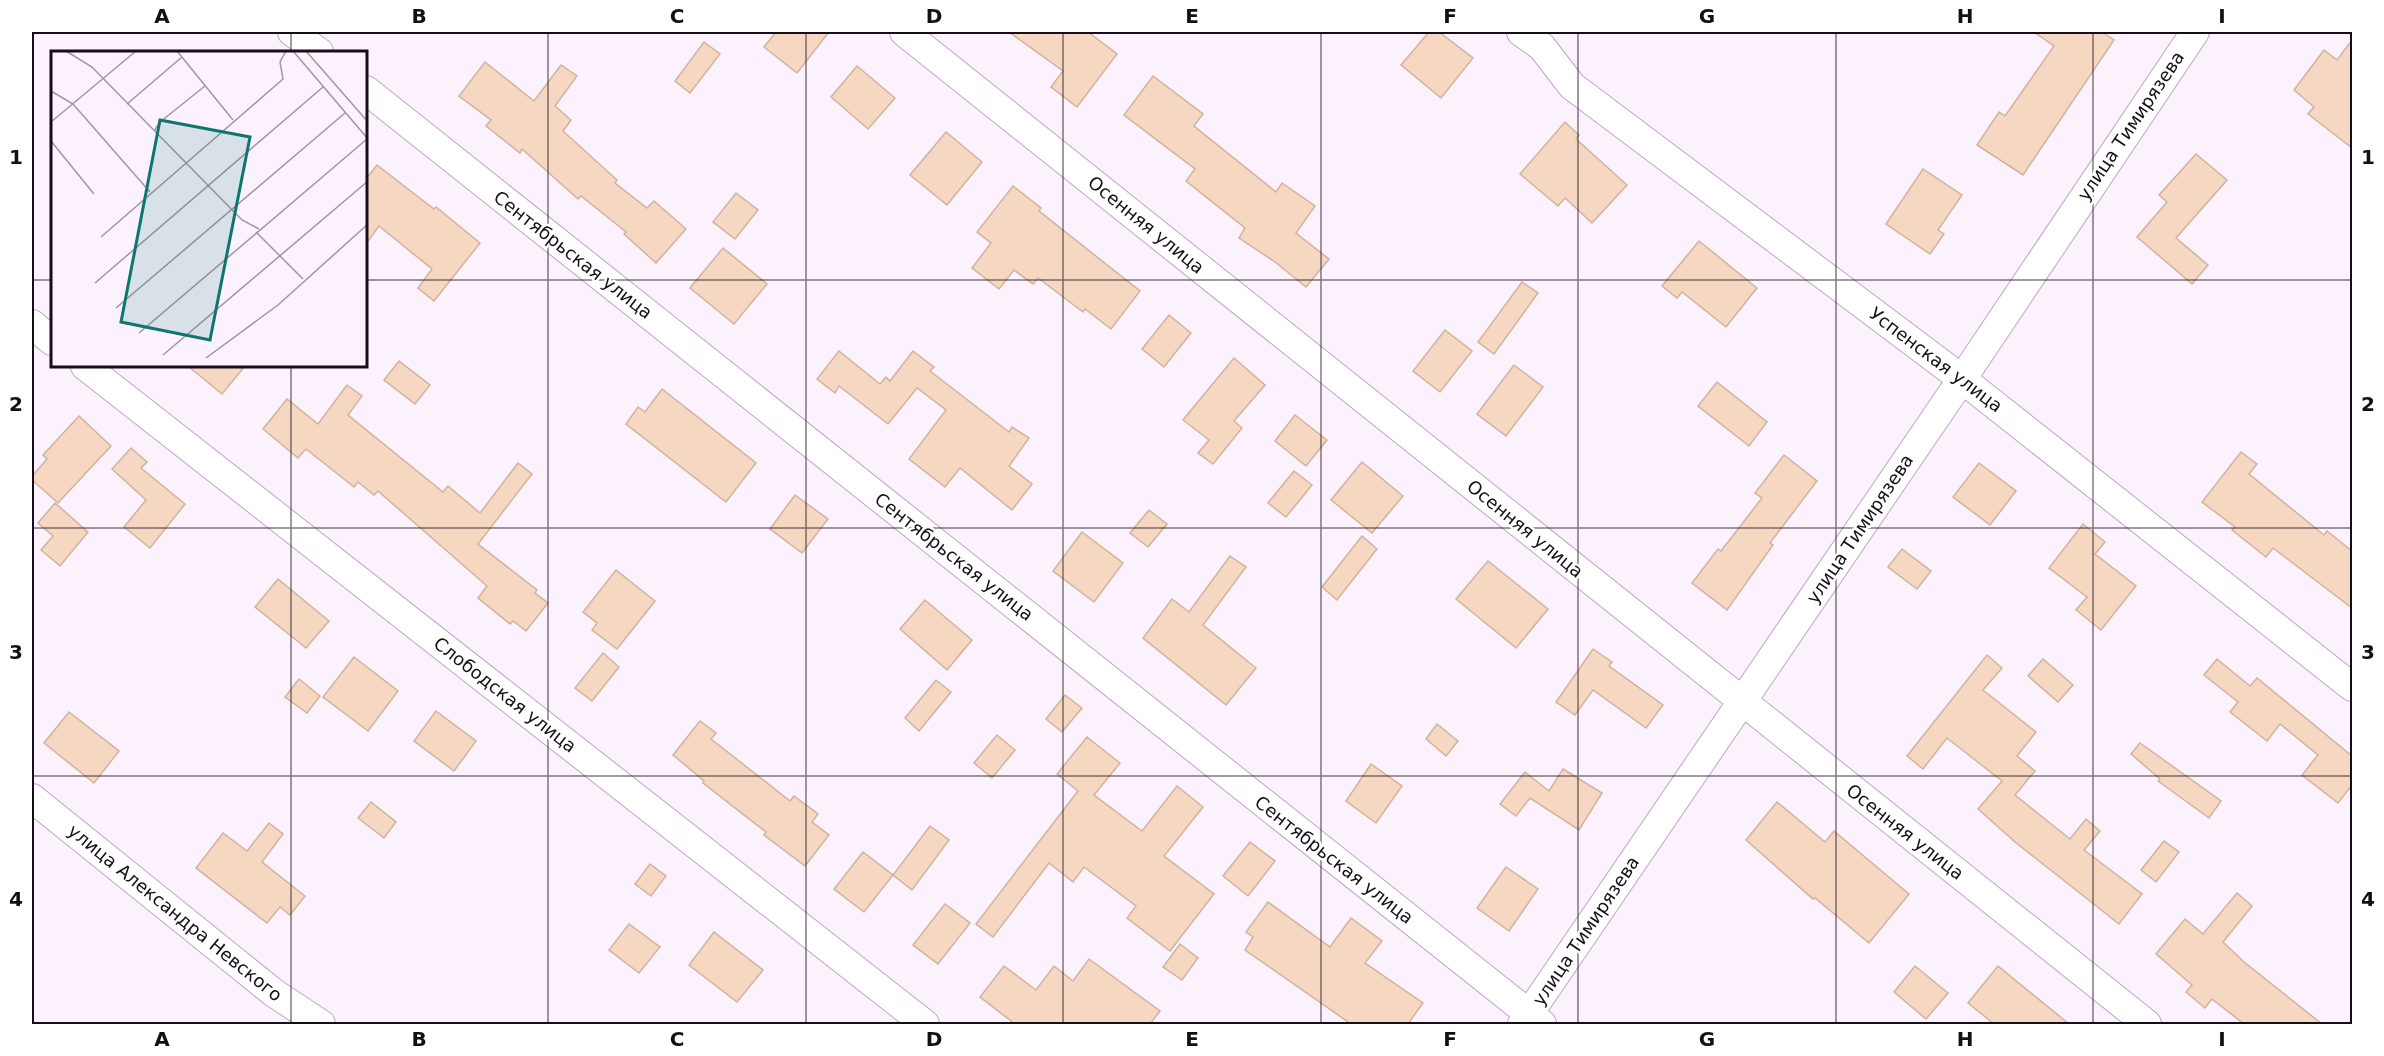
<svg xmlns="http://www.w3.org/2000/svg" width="2384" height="1056" font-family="'DejaVu Sans',sans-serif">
	<rect width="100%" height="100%" fill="#fcf2fe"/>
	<g fill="#f6d7c1" stroke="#d1b29d" stroke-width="1.5">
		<polygon points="776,32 829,32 797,73 764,47"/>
		<polygon points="1009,32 1088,32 1117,54 1077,107 1051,87 1063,71"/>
		<polygon points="1429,32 1439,32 1473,58 1441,98 1401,65"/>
		<polygon points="2034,32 2102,32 2114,40 2023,175 1977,145 1999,112 2005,116 2054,46"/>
		<polygon points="2352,40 2352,148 2308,114 2314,107 2294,90 2324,50 2337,60"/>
		<polygon points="704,42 720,54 690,93 675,81"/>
		<polygon points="485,62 534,101 561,65 577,76 555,106 571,120 563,131 617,180 615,183 647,208 654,201 686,229 656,263 624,234 626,232 581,196 578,199 522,149 520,153 486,126 491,120 459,96"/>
		<polygon points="857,66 895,98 868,129 831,97"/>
		<polygon points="1153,76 1203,114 1194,126 1276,192 1282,183 1315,206 1296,233 1329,259 1306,287 1275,262 1239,238 1245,228 1186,181 1195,169 1124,115"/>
		<polygon points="1565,122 1579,135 1576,139 1627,185 1592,223 1565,198 1558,206 1520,174"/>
		<polygon points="946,132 982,162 947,205 910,175"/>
		<polygon points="2196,154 2227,180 2176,238 2208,265 2192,284 2137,237 2167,202 2159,195"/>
		<polygon points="377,165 434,209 436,207 480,243 434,301 418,288 432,269 379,226 366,244 366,179"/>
		<polygon points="1923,169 1962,195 1938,230 1944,234 1930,254 1886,224"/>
		<polygon points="1013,186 1041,208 1039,211 1140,291 1111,329 1085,309 1083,312 1038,278 1033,284 1014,270 999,289 972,268 991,243 977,232"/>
		<polygon points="736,193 758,210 735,239 713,222"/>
		<polygon points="1699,241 1757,288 1726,327 1682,292 1677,298 1662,286"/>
		<polygon points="723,248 767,284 734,324 690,288"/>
		<polygon points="1522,282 1538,293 1494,354 1478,342"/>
		<polygon points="1169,315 1191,333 1164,367 1142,349"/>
		<polygon points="1445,330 1472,351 1440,392 1413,371"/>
		<polygon points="839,351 880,384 886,377 890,381 913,351 934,367 930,371 1009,432 1012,427 1029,438 1009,466 1032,484 1012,510 960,468 945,487 909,459 946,410 917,388 888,424 839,386 835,393 817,379"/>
		<polygon points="1234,358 1265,385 1234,421 1242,428 1213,464 1198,453 1209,440 1183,420"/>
		<polygon points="399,361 430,385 415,404 384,380"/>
		<polygon points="1514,365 1543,387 1506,436 1477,414"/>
		<polygon points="188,366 245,366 222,394"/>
		<polygon points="1717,382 1767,422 1749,446 1698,406"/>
		<polygon points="347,385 362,396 348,415 443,492 448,486 480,513 518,463 532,474 478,544 537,590 535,593 548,603 526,631 513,621 510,624 478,598 487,586 378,491 374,495 358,482 354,487 306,449 298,458 263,429 287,399 318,424"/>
		<polygon points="662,389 756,463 726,502 626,424 638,407 645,412"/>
		<polygon points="1295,415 1327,440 1306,466 1275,441"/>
		<polygon points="79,416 111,446 58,503 32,480 32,476 47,459 43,455"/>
		<polygon points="131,448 147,462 141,468 185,504 150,548 124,527 146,500 112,469"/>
		<polygon points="2241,452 2257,464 2249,474 2324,535 2327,531 2352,551 2352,608 2273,548 2266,557 2232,530 2235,527 2202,502"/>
		<polygon points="1784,455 1817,481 1770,543 1773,545 1727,610 1692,583 1718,549 1721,551 1762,498 1755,493"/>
		<polygon points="1362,462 1403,496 1372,533 1331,500"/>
		<polygon points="1979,463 2016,491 1990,525 1953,497"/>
		<polygon points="1294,471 1312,485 1286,517 1268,503"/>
		<polygon points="795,495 828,519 802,553 770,529"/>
		<polygon points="55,503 88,532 60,566 41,550 53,536 38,523"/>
		<polygon points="1149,510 1167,524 1148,547 1130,533"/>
		<polygon points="2083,524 2105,542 2095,554 2136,586 2101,630 2076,610 2087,597 2049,568"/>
		<polygon points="1082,532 1123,563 1094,602 1053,571"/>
		<polygon points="1362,536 1377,549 1337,600 1322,587"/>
		<polygon points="1902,549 1931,571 1917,589 1888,567"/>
		<polygon points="1230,556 1246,567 1203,625 1256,668 1226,705 1143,638 1172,599 1189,612"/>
		<polygon points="1488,561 1548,609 1516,648 1456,599"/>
		<polygon points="616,570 655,601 617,649 592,630 597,623 583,612"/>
		<polygon points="278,579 329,621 306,648 255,607"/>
		<polygon points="925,600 972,640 947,670 900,629"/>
		<polygon points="1593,649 1612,662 1609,666 1663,705 1646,728 1593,690 1575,715 1556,702"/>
		<polygon points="603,653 619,667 592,701 575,688"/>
		<polygon points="1987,655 2002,668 1983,690 2036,732 2017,756 2035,771 2015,795 2070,839 2086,819 2100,831 2084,850 2142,894 2119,924 2015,842 1978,809 2002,781 1947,738 1923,769 1907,756"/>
		<polygon points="354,657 398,691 368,731 323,697"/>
		<polygon points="2043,659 2073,685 2058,702 2028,676"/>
		<polygon points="2217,659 2250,686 2257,678 2352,756 2352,785 2338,803 2302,775 2318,755 2280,724 2267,741 2230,712 2238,702 2204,675"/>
		<polygon points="299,679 320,696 307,713 285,697"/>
		<polygon points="936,680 951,692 919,731 905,718"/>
		<polygon points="1065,695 1082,708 1062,732 1046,719"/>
		<polygon points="436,711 476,741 454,771 414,741"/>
		<polygon points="69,712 119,751 94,783 44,743"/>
		<polygon points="700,721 716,733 711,739 790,801 794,796 818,814 812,822 829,835 805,866 764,835 766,832 703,783 704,781 673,755"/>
		<polygon points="1437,724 1458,741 1446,756 1426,739"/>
		<polygon points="997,735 1015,750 992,778 974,763"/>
		<polygon points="1087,737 1120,763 1094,795 1142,831 1177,786 1203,807 1164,856 1214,894 1170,951 1127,918 1136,906 1084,867 1073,882 1049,863 993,937 976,924 1078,791 1057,774"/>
		<polygon points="2140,743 2221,801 2209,818 2158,781 2160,779 2131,754"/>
		<polygon points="1371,764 1402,786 1376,823 1346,801"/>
		<polygon points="1563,769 1602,793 1579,830 1530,798 1516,816 1500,804 1525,772 1549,791"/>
		<polygon points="371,802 396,822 384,838 358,818"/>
		<polygon points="1777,802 1825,842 1834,831 1909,894 1869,943 1815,898 1813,899 1746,840"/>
		<polygon points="269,823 283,834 262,862 305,896 290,915 280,907 267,923 196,868 223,833 247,851"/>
		<polygon points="930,826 949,840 912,890 893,875"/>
		<polygon points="2164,841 2179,852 2156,882 2141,870"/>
		<polygon points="1250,842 1275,861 1248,896 1223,876"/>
		<polygon points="863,852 893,875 864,912 834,889"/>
		<polygon points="650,864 666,876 651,896 635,884"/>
		<polygon points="1506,867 1538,889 1509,931 1477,908"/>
		<polygon points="2237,893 2252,906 2223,942 2244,962 2322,1024 2244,1024 2212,999 2205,1008 2186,992 2192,985 2156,954 2185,919 2203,934"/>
		<polygon points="1268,902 1330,947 1351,918 1382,941 1365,963 1423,1003 1408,1024 1351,1024 1245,950 1253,937 1246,932"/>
		<polygon points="945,904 970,923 938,964 913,945"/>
		<polygon points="629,924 660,947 639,973 609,950"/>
		<polygon points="714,932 763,970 737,1002 689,965"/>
		<polygon points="1180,944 1198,958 1182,980 1163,967"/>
		<polygon points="1089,959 1160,1011 1150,1024 1015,1024 980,997 1004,966 1036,990 1054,966 1073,981"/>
		<polygon points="1915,966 1948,993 1926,1019 1894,992"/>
		<polygon points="1998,966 2069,1024 1994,1024 1968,1003"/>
	</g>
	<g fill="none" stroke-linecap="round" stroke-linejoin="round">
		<defs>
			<g id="minor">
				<polyline points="292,32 319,52"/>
				<polyline points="904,32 2147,1024"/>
				<polyline points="1521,32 1542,47 1572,86 1962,379 2352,687"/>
				<polyline points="366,90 1542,1024"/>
				<polyline points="32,324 52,341"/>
				<polyline points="85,366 925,1024"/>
				<polyline points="32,798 274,993 321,1024"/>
				<polyline points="1522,1024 1962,379 2195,32"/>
			</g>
		</defs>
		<use href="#minor" stroke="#bda7c3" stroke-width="30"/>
		<use href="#minor" stroke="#fff" stroke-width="28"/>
	</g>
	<path fill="none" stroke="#150d17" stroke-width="1.5" stroke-opacity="0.55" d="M291,32V52M548,32V1024M806,32V1024M1063,32V1024M1321,32V1024M1578,32V1024M1836,32V1024M2093,32V1024M32,280H52M366,280H2352M291,366V1024M32,528H2352M32,776H2352"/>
	<g text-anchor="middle" stroke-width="5" stroke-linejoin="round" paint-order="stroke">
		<g font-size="18" fill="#150d17" stroke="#fff">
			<text transform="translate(2131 126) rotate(-56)" y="6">улица Тимирязева</text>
			<text transform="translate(1146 225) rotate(39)" y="6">Осенняя улица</text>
			<text transform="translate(573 255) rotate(38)" y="6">Сентябрьская улица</text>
			<text transform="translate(1936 360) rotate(37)" y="6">Успенская улица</text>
			<text transform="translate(1525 529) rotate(39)" y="6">Осенняя улица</text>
			<text transform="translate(1860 529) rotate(-56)" y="6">улица Тимирязева</text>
			<text transform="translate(954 557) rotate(38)" y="6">Сентябрьская улица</text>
			<text transform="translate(505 695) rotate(38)" y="6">Слободская улица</text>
			<text transform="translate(1905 832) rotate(38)" y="6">Осенняя улица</text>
			<text transform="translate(1334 860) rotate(38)" y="6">Сентябрьская улица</text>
			<text transform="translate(175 913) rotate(39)" y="6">улица Александра Невского</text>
			<text transform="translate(1586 931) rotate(-56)" y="6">улица Тимирязева</text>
		</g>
	</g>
	<g transform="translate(51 51)">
		<rect width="316" height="316" fill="#fcf2fe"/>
		<path fill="none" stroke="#a096a2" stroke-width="1.5" d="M15,0L41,16L191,169L208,178M126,0L182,69M242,0L317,88M255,0L317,71M0,40L22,53L99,141M76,53L131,6M0,71L85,0M103,80L109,71L154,35M0,90L43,143M205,181L252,228M50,186L232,28L229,11L235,0M44,232L272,36M65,257L294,62M88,282L316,88M112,304L317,130M155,307L227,254L317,173"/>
		<path fill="#0f766e" fill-opacity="0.15" stroke="#0f766e" stroke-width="3" d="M109,69L199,86L159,289L70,271Z"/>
		<rect width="316" height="316" fill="none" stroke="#150d17" stroke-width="3"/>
	</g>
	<rect width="2384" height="1056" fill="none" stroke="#ffffff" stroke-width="66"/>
	<rect x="33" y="33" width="2318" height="990" fill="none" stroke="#150d17" stroke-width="2"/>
	<g font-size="20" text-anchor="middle" font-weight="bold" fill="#150d17">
		<text x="162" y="23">A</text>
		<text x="419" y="23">B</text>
		<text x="677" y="23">C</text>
		<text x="934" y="23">D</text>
		<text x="1192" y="23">E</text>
		<text x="1450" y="23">F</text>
		<text x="1707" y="23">G</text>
		<text x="1965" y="23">H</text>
		<text x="2222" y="23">I</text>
		<text x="16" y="164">1</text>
		<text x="2368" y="164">1</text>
		<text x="16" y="411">2</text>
		<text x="2368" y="411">2</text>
		<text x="16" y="659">3</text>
		<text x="2368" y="659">3</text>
		<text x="16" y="906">4</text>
		<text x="2368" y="906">4</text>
		<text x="162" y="1046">A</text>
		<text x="419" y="1046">B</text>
		<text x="677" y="1046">C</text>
		<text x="934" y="1046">D</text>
		<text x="1192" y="1046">E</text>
		<text x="1450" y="1046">F</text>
		<text x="1707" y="1046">G</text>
		<text x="1965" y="1046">H</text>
		<text x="2222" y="1046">I</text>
	</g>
</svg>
